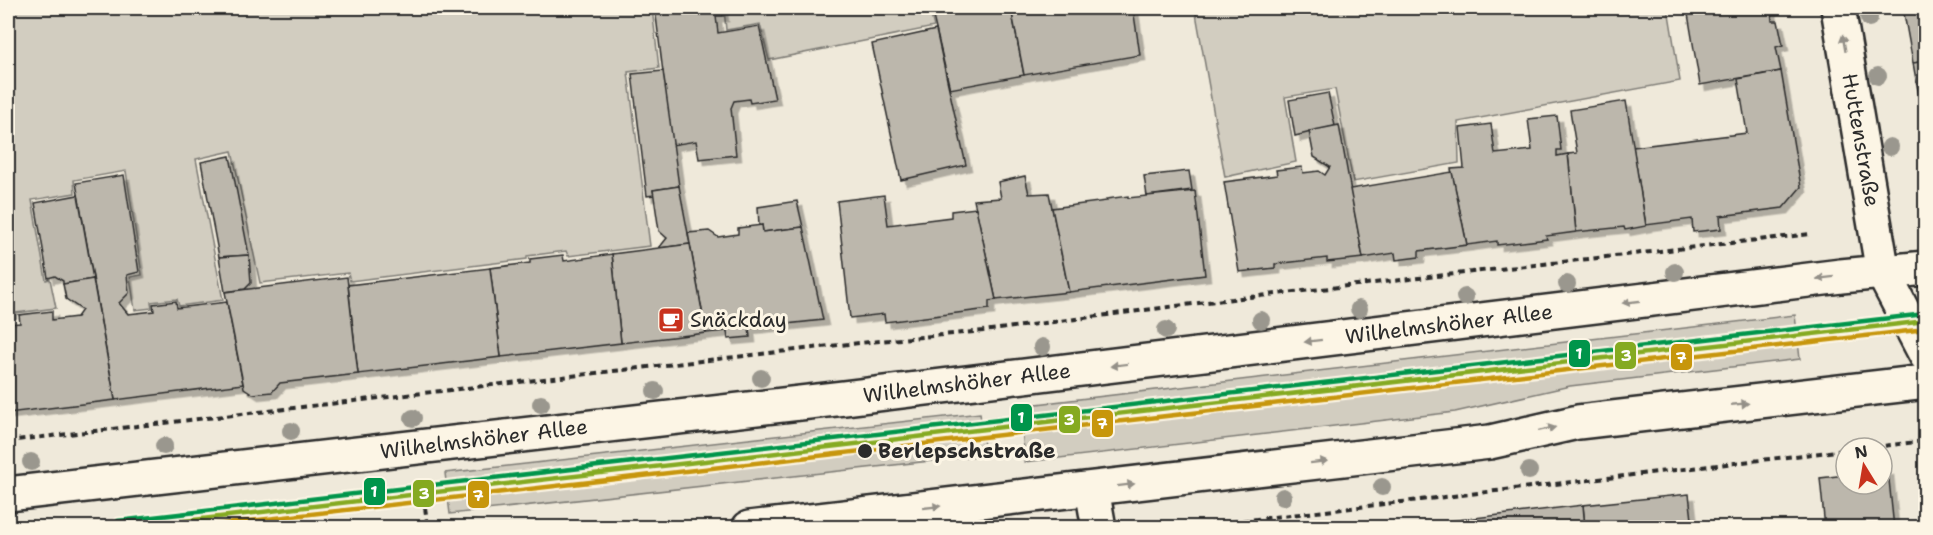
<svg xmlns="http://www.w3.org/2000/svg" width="1933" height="535" font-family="'Shantell Sans',sans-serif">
	<defs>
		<filter id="shadow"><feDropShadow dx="5.5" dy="5.5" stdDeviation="0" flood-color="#0004"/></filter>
	</defs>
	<rect width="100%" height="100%" fill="#efe9da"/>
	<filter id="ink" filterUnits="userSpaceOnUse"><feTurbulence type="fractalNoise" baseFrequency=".0167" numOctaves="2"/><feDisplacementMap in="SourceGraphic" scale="12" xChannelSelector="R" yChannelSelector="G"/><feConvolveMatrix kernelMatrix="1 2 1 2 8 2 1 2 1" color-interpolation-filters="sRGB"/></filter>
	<g filter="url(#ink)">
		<g fill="#d2cdc0" stroke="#7e7c76" stroke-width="1.5">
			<polygon points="8,8 652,8 659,68 628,72 650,246 568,256 566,251 527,256 527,259 350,281 348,273 260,283 232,151 196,159 223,300 179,306 177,299 151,302 152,308 135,310 130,277 142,275 126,171 74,180 75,193 32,200 46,280 50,279 56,308 16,313 16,318 8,319 8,99 11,97 8,77"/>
			<polygon points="724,8 929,8 934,27 769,60 760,24 726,30"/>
			<polygon points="1195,8 1668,8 1680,81 1458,122 1459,163 1353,182 1335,89 1285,97 1296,162 1225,177"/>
			<polygon points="1795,315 1800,359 1570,386 1455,412 1025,462 1020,406"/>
			<polygon points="980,413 985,455 450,514 445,473"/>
		</g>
		<g fill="#bcb7ac" stroke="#2b2b2b" stroke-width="1.5" filter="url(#shadow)">
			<polygon points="655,8 722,8 723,16 716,16 718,33 759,26 775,99 750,103 749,99 734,101 731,108 736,155 699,159 696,141 672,145"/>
			<polygon points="931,8 1011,8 1024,75 950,89"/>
			<polygon points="1011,8 1133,8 1140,55 1024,75"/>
			<polygon points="1687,8 1771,8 1772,21 1778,21 1783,45 1776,47 1781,71 1700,85"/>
			<polygon points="1903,8 1926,8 1926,61 1913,63"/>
			<polygon points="936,30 966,165 901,180 872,44"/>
			<polygon points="1926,61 1926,134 1913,63"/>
			<polygon points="663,71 679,186 653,190 654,195 647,196 632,74"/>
			<polygon points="1781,71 1801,187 1783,208 1720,216 1721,229 1693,232 1692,219 1646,225 1633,147 1747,133 1738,79"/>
			<polygon points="1328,93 1335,126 1295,136 1289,100"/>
			<polygon points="1626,101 1646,226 1625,230 1624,227 1576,232 1568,154 1577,153 1570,110"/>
			<polygon points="1557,116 1561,150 1557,150 1557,156 1568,154 1576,232 1546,236 1547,239 1497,245 1497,241 1467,245 1451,169 1464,168 1460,128 1491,124 1495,154 1532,150 1528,119"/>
			<polygon points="1339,125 1363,258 1327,262 1327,258 1275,264 1275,268 1239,272 1224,182 1277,175 1276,170 1302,167 1303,173 1319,171 1325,175 1330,167 1314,157 1309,131"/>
			<polygon points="230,156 249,255 219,257 201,162"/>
			<polygon points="1189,171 1192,190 1147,196 1144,176"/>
			<polygon points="1452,172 1467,245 1419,251 1419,257 1396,260 1395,253 1363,258 1350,189"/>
			<polygon points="124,175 139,272 127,275 129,293 119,303 128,314 154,311 153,304 176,301 177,308 227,302 243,384 115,400 76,183"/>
			<polygon points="1025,176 1029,194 1049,193 1069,292 996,300 974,200 1001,198 998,182"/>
			<polygon points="679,186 690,244 659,248 667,238 659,231 653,190"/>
			<polygon points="1195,191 1205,275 1069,292 1052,208 1107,201 1106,199 1128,196 1128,198"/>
			<polygon points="78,195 93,279 63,284 63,281 55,276 48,278 35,203"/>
			<polygon points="884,195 888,225 951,217 951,211 976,208 996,300 989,301 989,309 885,322 884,314 850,318 837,201"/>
			<polygon points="797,201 803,227 763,232 762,225 759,226 758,207"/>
			<polygon points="762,225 763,232 803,227 823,320 749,328 750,337 728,339 727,331 706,333 688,233 709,231 718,237 738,234 738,228"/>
			<polygon points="690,244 706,333 621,343 612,254"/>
			<polygon points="612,254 621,343 501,357 490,268 530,263 530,259 563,255 564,261"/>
			<polygon points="249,255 251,283 245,289 225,292 219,257"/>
			<polygon points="490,268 501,357 358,374 348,285"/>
			<polygon points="347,277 358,374 280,383 272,392 253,394 244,388 225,292"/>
			<polygon points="93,279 115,400 8,413 8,324 20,323 19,315 52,311 52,320 77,317 82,310 66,299 63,284"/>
			<polygon points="1888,470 1894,528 1825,528 1820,478 1846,475 1846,484 1882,484 1882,471"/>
			<polygon points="1689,494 1693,528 1585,528 1583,505"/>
			<polygon points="1583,505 1585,528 1391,528"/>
		</g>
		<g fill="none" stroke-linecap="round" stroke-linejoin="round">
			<defs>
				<g id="minor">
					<polyline points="1838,8 1883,273 1926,355"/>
					<polyline points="1092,489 1099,528"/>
				</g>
				<g id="major">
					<polyline points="8,494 844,398 1841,276 1926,268"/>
					<polyline points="749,528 1490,442 1578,422 1926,382"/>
				</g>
			</defs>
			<use href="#minor" stroke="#2b2b2b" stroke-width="38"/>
			<use href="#major" stroke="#2b2b2b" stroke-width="38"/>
			<g stroke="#2b2b2b" stroke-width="4" stroke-dasharray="6 4.5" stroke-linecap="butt">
				<polyline points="8,441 839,345 983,331 1223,300 1811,234"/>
				<polyline points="1864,448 1926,441"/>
				<polyline points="422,487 428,528"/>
				<polyline points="1180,528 1846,450"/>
			</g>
			<use href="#minor" stroke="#fcf5e5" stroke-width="33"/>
			<use href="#major" stroke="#fcf5e5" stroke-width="33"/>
			<defs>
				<polyline id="tram-1" points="123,528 1926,321"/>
				<polyline id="tram-2" points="189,528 1926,329"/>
				<polyline id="tram-3" points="118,521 1925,314"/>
			</defs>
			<use href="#tram-1" stroke="#fcf5e5" stroke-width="9"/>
			<use href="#tram-2" stroke="#fcf5e5" stroke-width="9"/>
			<use href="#tram-3" stroke="#fcf5e5" stroke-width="9"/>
			<use href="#tram-1" stroke="#85aa21" stroke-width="4.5"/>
			<use href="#tram-2" stroke="#c7960b" stroke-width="4.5"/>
			<use href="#tram-3" stroke="#00954b" stroke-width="4.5"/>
		</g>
		<g fill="#9a978e">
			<circle cx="1869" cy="18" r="9"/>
			<circle cx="1878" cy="76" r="9"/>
			<circle cx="1890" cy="147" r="9"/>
			<circle cx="1675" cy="272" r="9"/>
			<circle cx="1567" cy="284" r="9"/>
			<circle cx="1465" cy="297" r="9"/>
			<circle cx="1359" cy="309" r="9"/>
			<circle cx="1261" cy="320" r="9"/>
			<circle cx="1166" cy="330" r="9"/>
			<circle cx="1042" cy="347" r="9"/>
			<circle cx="761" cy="378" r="9"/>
			<circle cx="655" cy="391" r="9"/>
			<circle cx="541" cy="404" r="9"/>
			<circle cx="413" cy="418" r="9"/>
			<circle cx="291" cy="431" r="9"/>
			<circle cx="164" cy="446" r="9"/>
			<circle cx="31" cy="462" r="9"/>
			<circle cx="1529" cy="471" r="9"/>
			<circle cx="1382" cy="487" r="9"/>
			<circle cx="1283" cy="497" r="9"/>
		</g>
		<defs><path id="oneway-solid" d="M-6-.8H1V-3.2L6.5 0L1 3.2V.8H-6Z" transform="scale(1.5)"/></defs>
		<g fill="#949088">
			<use href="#oneway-solid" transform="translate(1844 43) rotate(-100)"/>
			<use href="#oneway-solid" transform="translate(1825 278) rotate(173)"/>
			<use href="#oneway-solid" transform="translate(1631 302) rotate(173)"/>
			<use href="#oneway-solid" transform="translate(1313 341) rotate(173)"/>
			<use href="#oneway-solid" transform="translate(1119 365) rotate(173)"/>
			<use href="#oneway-solid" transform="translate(1740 404) rotate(-5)"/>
			<use href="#oneway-solid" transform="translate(1547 429) rotate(-12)"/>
			<use href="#oneway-solid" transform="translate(1319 462) rotate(-7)"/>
			<use href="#oneway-solid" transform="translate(1126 485) rotate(-7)"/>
			<use href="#oneway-solid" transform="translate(932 507) rotate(-6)"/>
		</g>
	</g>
	<defs>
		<symbol id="cafe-square" viewBox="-11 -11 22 22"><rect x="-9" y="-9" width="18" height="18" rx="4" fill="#c8321e" stroke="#fcf5e5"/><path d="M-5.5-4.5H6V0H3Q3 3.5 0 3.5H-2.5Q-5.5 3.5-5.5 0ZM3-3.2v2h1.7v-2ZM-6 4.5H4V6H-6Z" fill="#fff"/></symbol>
	</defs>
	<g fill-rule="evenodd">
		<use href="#cafe-square" x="656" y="305" width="30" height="30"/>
	</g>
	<circle fill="#2b2b2b" stroke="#fcf5e5" stroke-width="2" cx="865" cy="451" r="8"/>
	<g text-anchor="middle" stroke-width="6" stroke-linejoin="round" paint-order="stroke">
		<g font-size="21" fill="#2b2b2b" stroke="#fcf5e5">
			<text transform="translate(1861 140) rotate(80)" y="7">Huttenstraße</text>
			<text transform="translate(1449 324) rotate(-7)" y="7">Wilhelmshöher Allee</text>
			<text transform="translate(967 383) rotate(-7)" y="7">Wilhelmshöher Allee</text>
			<text transform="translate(484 439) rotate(-7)" y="7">Wilhelmshöher Allee</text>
		</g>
		<g font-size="21" fill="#2b2b2b" stroke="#fcf5e5" text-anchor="start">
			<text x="690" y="327">Snäckday</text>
		</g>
		<g font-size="21" font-weight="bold" fill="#2b2b2b" stroke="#fcf5e5" text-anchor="start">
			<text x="878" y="458">Berlepschstraße</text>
		</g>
	</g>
	<g stroke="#fcf5e5" stroke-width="2">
		<rect x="1568" y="339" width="23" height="29" rx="6" fill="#00954b"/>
		<rect x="1614" y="341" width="23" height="29" rx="6" fill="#85aa21"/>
		<rect x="1670" y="343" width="23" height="28" rx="6" fill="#c7960b"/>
		<rect x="1010" y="403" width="23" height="29" rx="6" fill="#00954b"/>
		<rect x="1058" y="405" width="23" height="29" rx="6" fill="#85aa21"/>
		<rect x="1091" y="409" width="23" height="29" rx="6" fill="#c7960b"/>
		<rect x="363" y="477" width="23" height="29" rx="6" fill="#00954b"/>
		<rect x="412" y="479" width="23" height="29" rx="6" fill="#85aa21"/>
		<rect x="467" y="480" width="23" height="29" rx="6" fill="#c7960b"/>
	</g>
	<g font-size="16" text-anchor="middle" font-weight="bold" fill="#fff">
		<text x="1579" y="359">1</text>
		<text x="1626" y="361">3</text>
		<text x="1681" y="363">7</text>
		<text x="1021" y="423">1</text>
		<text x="1069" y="425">3</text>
		<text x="1102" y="429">7</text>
		<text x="374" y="497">1</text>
		<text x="424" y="499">3</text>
		<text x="478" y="501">7</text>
	</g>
	<rect width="1933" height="535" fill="none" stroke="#fcf5e5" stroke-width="30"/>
	<rect x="15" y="15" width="1903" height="505" fill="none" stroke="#2b2b2b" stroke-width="2" filter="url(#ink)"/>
	<g transform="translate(1864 466) rotate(349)"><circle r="28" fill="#fcf5e5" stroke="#a8a49b" stroke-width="1.5"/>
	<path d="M0-4.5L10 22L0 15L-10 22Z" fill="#c8321e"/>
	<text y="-9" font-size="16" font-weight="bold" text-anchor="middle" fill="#2b2b2b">N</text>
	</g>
</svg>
